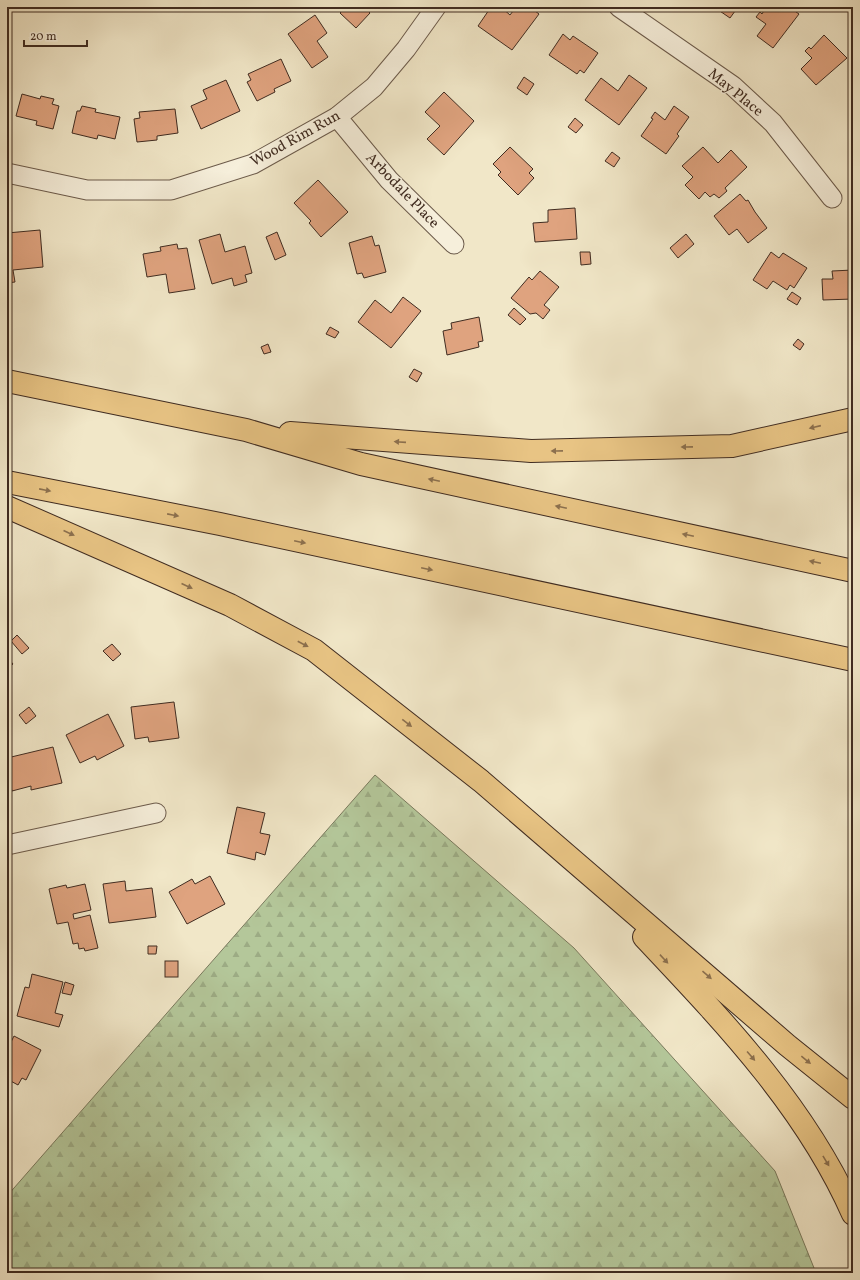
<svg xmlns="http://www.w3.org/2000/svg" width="860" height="1280" font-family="Vollkorn,serif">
	<defs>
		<pattern id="forest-firs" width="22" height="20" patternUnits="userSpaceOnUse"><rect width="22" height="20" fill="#b4c79a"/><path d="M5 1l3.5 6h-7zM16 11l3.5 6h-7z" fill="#9cab84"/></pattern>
	</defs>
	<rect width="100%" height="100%" fill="#f1e7c8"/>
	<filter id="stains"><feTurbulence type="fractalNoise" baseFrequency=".005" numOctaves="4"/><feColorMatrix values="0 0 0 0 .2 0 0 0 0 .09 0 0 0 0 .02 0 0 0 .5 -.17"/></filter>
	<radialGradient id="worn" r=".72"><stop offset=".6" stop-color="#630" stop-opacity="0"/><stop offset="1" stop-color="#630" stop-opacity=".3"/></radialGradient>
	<polygon fill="url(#forest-firs)" stroke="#7a7a5e" points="375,775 574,948 775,1171 816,1273 7,1273 7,1196"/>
	<g fill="#dfa37f" stroke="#402c21">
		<polygon points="340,7 372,7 368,11 370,13 356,28 340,13 343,10"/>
		<polygon points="491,7 501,7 510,15 516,7 530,7 539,14 512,50 478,26"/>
		<polygon points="714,7 738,7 730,18"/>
		<polygon points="766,7 789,7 799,14 773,48 757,36 766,24 756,17 760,12 762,14"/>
		<polygon points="315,15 327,33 317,41 328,57 312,68 288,34"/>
		<polygon points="563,34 570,40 573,36 598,53 584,73 580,70 577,74 549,55"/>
		<polygon points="824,35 847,58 816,85 801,69 812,58 805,51 809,47 811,49"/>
		<polygon points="281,59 291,81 274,89 275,92 257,101 247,82 251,80 248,74"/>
		<polygon points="629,75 647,88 619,125 585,100 601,78 618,91"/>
		<polygon points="524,77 534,84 527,95 517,88"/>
		<polygon points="226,80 240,111 201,129 191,106 207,99 203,90"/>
		<polygon points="444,92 474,121 444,155 427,139 440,126 425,112"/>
		<polygon points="22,94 40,99 41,96 54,99 52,104 59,106 53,129 36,125 37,121 16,116"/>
		<polygon points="82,106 96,109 95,112 120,117 115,139 98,135 97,139 72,133 77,111 80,111"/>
		<polygon points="674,106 689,117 677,134 679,136 666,154 641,136 653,119 651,118 655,112 665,120"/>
		<polygon points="175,109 178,133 157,136 157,140 137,142 134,119 140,118 139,112"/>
		<polygon points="575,118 583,125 576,133 568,127"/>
		<polygon points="510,147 533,169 529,173 534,178 518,195 498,175 501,172 493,164"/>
		<polygon points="703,147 718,163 731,150 747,167 725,188 727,191 719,198 714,194 710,197 705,192 699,199 685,185 693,177 682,166"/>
		<polygon points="612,152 620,158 614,167 605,161"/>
		<polygon points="318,180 348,212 321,237 309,223 311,221 294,203"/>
		<polygon points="740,194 746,201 748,200 755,212 767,228 748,243 737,229 729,235 714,216"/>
		<polygon points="575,208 577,239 535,242 533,223 548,222 548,210"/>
		<polygon points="40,230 43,267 13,270 15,282 7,283 7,233"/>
		<polygon points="277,232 286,255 275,260 266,237"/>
		<polygon points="220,234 225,252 245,246 252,273 245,275 247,282 234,286 232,278 212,284 199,240"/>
		<polygon points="686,234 694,244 678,258 670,248"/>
		<polygon points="372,236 375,246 379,245 386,272 364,278 362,273 357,274 349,243"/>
		<polygon points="177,244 178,249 187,248 195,289 169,293 166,274 147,277 143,254 161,251 160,247"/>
		<polygon points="580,252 590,252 591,264 581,265"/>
		<polygon points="771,252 779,258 783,253 807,268 794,288 790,285 787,290 773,281 767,289 753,280"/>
		<polygon points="853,270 853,299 823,300 822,279 833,279 832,271"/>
		<polygon points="540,271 559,287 544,305 550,310 543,319 536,313 530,314 511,298 529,277 532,280"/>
		<polygon points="792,292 801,298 797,305 787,299"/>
		<polygon points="403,297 421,311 391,348 358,322 375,300 391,313"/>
		<polygon points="514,308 526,319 520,325 508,315"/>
		<polygon points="479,317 483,341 478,342 479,347 447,355 443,331 452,329 451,323"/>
		<polygon points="330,327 339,332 335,338 326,334"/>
		<polygon points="798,339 804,344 800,350 793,345"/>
		<polygon points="268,344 271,352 264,354 261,347"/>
		<polygon points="414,369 422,373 417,382 409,377"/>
		<polygon points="17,635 29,648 22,654 11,641"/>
		<polygon points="112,644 121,654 113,661 103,651"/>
		<polygon points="7,657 13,664 7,669"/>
		<polygon points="174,702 179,738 149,742 148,737 135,739 131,707"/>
		<polygon points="29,707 36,716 26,724 19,715"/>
		<polygon points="108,714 124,746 97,760 95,756 80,763 66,735"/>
		<polygon points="53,747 62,783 31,790 31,786 12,791 7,772 7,758"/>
		<polygon points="237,807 265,813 260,833 270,835 265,855 256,852 255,860 227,853"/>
		<polygon points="210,876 225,904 187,924 169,892 192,879 195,884"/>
		<polygon points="125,881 126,891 152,888 156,917 109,923 103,884"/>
		<polygon points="85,884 91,910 73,914 74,919 90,915 98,948 85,951 84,948 79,949 78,943 73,944 68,922 57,924 49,889 66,885 67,888"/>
		<polygon points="148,946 157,946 156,954 148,954"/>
		<rect x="165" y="961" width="13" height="16"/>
		<polygon points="32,974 63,982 55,1013 63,1015 59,1027 17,1016 25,987 29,988"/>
		<polygon points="65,982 74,985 71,995 62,993"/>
		<polygon points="14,1036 41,1050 26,1080 22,1078 18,1085 7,1079 7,1050"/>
	</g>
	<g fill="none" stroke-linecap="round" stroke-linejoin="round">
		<defs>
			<g id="minor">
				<polyline points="619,7 733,86 773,123 832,198"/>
				<polyline points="337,117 389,180 454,244"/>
				<polyline points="7,173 87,190 171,190 253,164 337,117 374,87 406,49 436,7"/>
				<polyline points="7,845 156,813"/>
			</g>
			<g id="motorway">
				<polyline points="7,381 246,430 361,464 853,571"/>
				<polyline points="290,433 531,451 732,446 853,419"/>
				<polyline points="7,482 220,524 853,660"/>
				<polyline points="7,507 230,605 314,650 481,781 787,1045 853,1098"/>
				<path d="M644,937C723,1021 806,1107 853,1214"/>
			</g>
		</defs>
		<use href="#minor" stroke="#6c5b4b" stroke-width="21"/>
		<use href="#motorway" stroke="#402c21" stroke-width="24"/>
		<use href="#minor" stroke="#f6efdb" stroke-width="19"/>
		<use href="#motorway" stroke="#e8c484" stroke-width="22"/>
	</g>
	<defs><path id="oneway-solid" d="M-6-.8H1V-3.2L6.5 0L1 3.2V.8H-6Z"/></defs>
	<g fill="#8c704e">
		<use href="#oneway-solid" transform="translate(815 427) rotate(167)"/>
		<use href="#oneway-solid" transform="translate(400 442) rotate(-176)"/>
		<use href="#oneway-solid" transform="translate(687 447) rotate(179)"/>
		<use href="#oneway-solid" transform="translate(557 451) rotate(179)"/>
		<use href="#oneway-solid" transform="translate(434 480) rotate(-168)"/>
		<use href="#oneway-solid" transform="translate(45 490) rotate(11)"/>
		<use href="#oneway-solid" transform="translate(561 507) rotate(-168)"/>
		<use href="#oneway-solid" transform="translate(173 515) rotate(11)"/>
		<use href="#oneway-solid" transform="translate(69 533) rotate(24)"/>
		<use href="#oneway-solid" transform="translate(688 535) rotate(-168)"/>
		<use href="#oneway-solid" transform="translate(300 542) rotate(12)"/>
		<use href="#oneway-solid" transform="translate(815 562) rotate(-168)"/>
		<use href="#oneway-solid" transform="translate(427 569) rotate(12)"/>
		<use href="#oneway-solid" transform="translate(187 586) rotate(24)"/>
		<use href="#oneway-solid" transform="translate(303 644) rotate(28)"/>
		<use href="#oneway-solid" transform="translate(407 723) rotate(38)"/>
		<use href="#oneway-solid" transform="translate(664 959) rotate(47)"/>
		<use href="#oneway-solid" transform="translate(707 975) rotate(41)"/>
		<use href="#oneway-solid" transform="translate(751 1056) rotate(49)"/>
		<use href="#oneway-solid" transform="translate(806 1060) rotate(39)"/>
		<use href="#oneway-solid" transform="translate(826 1161) rotate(59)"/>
	</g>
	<g text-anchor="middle" stroke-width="3" stroke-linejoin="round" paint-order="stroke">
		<g font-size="15" fill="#402c21" stroke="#f6efdb">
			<text transform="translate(736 92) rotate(39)" y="5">May Place</text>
			<text transform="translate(295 138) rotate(-29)" y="5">Wood Rim Run</text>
			<text transform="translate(403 190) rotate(46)" y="5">Arbodale Place</text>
		</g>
	</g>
	<rect width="860" height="1280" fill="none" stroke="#f1e7c8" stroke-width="24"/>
	<rect x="8" y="8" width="844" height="1264" fill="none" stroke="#402c21" stroke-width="2"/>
	<rect x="12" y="12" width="836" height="1256" fill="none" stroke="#402c21"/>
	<path d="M24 40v6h63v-6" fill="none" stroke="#402c21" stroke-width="2"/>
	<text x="30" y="40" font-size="12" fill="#402c21" stroke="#f6efdb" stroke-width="3" paint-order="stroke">20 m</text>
	<rect width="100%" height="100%" filter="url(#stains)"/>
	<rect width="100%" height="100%" fill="url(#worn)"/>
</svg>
